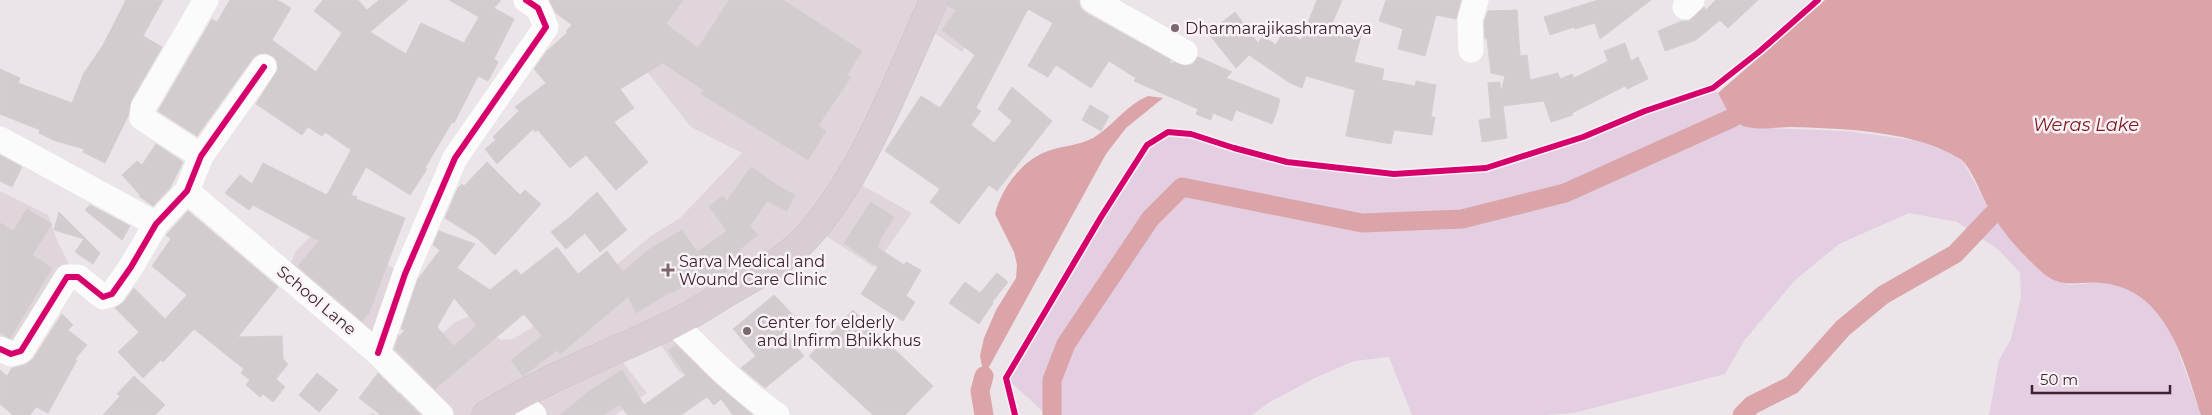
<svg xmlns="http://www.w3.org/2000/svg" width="2212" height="415" font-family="Montserrat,sans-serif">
	<rect width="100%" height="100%" fill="#ebe5e9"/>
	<g fill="#dfd5db">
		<polygon points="636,0 994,0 962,52 923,25 849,178 912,213 874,267 814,228 675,323 709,358 689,377 679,372 653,333 614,351 647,393 615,415 369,415 372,413 378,415 395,396 411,385 286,273 296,251 313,234 321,229 405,274 387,329 412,341 434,342 455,322 470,316 501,340 513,339 563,309 651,236 680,218 742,153 691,127 648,73"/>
		<polygon points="0,191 48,215 58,243 68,262 67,277 30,339 0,349"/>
	</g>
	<polygon fill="#e4cee2" points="1712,83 1732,118 1766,128 1847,131 1920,141 1947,152 1963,161 1992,215 2013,242 2046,275 2070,285 2101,282 2129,288 2152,306 2171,331 2201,415 1989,415 1999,360 2011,339 2021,297 2020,273 1999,250 1957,222 1909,213 1839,244 1794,281 1744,341 1725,374 1574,413 1546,415 1412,415 1389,357 1354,361 1315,378 1270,402 1252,415 1047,415 1006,378 1101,217 1147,145 1168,132 1191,134 1234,148 1287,162 1394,174 1485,168 1583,137"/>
	<g fill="#dba4a9">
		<path d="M1825,0H2212V415H2201C2184,362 2167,289 2102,283C2081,280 2064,290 2044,274C2025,257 2005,236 1992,214C1983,200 1974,173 1963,161C1959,158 1951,154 1947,152C1907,131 1836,128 1791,127C1775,127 1754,132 1739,124C1729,118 1724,103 1718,93Z"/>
		<path d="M1148,96L1163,98L1126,128L1106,154L984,376L980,356L984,338L996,310L1016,278L1017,265L1014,252L995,214C1001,189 1023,159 1048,151C1065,145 1085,145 1099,134C1116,122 1128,104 1148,96Z"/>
	</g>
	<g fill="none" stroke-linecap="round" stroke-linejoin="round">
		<g stroke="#dba4a9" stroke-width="19">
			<polyline points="984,376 980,391 984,415"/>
			<polyline points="1052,415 1052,380 1066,344 1150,219 1182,187 1362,223 1462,219 1565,193 1732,118"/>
			<polyline points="1742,415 1752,405 1792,385 1843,328 1883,295 1955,254 1992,215"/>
		</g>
	</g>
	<g fill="#d2cccf" stroke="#d4ced2" fill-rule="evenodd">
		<polygon points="126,0 163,0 143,36 162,47 131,101 128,116 105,163 83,152 84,149 53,140 39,133 40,130 0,114 0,69 20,78 18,83 72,103 84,73 103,45"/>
		<polygon points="230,0 277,0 291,8 272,40 316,72 342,33 314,11 323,0 358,0 367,10 379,0 408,0 370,32 406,54 421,23 464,43 479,17 449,0 501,0 494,8 514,19 494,59 498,62 488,81 478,76 454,123 452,122 425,168 427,169 410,195 366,167 351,195 357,197 356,199 405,218 369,313 362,321 298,266 319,241 253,205 249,210 225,193 240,175 252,184 263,163 327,195 351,150 325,132 322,136 308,127 302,135 256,104 278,69 277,61 273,56 265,53 258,54 253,58 197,136 158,111 212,19 217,22"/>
		<polygon points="549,0 683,0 666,24 698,48 729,0 783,0 862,51 847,75 851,77 818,126 826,131 808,160 701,94 703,90 663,63 620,89 634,108 614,122 648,162 616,190 586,155 570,168 538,130 535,132 533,129 497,164 485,149 496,140 493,137 519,111 515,107 546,83 534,69 547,51 568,32 566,31 572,25 556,13"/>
		<polygon points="949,0 1079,0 1080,7 1086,13 1171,60 1169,65 1173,62 1186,66 1193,64 1198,57 1232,72 1226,78 1280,99 1277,111 1272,124 1236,110 1232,121 1213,113 1211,120 1196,114 1198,109 1134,81 1136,78 1109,61 1091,88 1056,65 1048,77 1028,66 1053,23 1028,9 976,108 981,111 971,125 994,143 1012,121 998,109 1012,87 1052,121 997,191 989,185 959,224 930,202 940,189 885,151 921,96 940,108 975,55 942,30 956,10 948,6"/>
		<polygon points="1317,0 1342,0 1332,24 1362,32 1354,62 1384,69 1382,80 1415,86 1416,81 1436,85 1431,117 1435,117 1432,135 1394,130 1391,144 1346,136 1355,90 1306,76 1302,88 1290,83 1249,55 1236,68 1208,33 1235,12 1258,43 1263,36 1276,45 1284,30 1301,40"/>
		<polygon points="1386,0 1461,0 1456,19 1436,15 1425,56 1398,49 1403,29 1379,21"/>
		<polygon points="1598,0 1651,0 1600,39 1595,23 1575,29 1574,27 1550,35 1544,17"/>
		<polygon points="1716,0 1758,0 1728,28 1720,20 1696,40 1665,51 1658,31 1682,21 1689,21 1704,7 1706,10"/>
		<polygon points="1517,10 1520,56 1527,55 1530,80 1558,73 1560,79 1572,74 1574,78 1608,61 1604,51 1625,43 1631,61 1638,57 1648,79 1627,89 1625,86 1572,113 1573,115 1551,122 1544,101 1503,106 1507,138 1482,142 1479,120 1491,118 1488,83 1500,82 1501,92 1505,76 1491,73 1487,39 1485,39 1484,22 1488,11"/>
		<polygon points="1090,105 1109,116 1101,131 1082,120"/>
		<polygon points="156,144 183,162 170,188 153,206 139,196 140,195 122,175 137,161 142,165"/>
		<polygon points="0,155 22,167 12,187 0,181"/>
		<polygon points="487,162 520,195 525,190 541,204 495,255 477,238 445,218 458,188 462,184 464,186"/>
		<path d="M751,167L780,187L795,195L787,211L767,201L750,226L758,235L739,250L745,259L721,275L719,272L667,294L636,313L628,297L560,354L557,350L523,376L511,360L542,336L524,314L435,389L395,349L399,337L405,330L401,329L418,279L440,250L433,245L439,231L475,244L457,268L490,290L516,269L521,275L557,247L578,274L607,251L623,272L648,250L682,230L697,252L727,231L709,206L723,196L727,201ZM454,298L477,325L454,346L437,327Z"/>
		<polygon points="597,192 627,230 600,252 585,233 566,249 551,232 570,217"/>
		<polygon points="871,202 894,217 879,241 881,242 877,247 904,265 906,262 921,270 906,296 915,302 903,321 861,294 878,267 844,243"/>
		<polygon points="90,205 130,226 122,240 85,210"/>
		<polygon points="27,209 52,224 32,255 52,268 10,338 0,332 0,223 13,231"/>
		<polygon points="188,211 278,287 238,337 282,336 283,359 288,364 276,379 285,387 273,402 263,394 260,397 246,385 250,380 241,373 244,369 194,329 163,362 161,360 143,378 118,352 139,332 115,308 124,302 134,288 165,319 187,295 152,266 171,239 166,235 168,233"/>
		<polygon points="59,212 100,253 93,264 75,252 84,239 54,230"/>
		<polygon points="997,273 1008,282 992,302 993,303 979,324 949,303 965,282 980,293"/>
		<polygon points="774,295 798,320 784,332 804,356 765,388 741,368 756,356 733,329"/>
		<polygon points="853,310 933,386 905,415 873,415 809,356"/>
		<polygon points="62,314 73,325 68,330 87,345 75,359 77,360 48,413 36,407 30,415 13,415 0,404 0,370 7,376 12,368 25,365 33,359"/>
		<polygon points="676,345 714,382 753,415 733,415 721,399 714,405 707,397 681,415 628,415 619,405 603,415 560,415 588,392 622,370 644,405 686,375 668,350"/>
		<polygon points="317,373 338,390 319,412 299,395"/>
		<polygon points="378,373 420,415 381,415 359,398"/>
		<polygon points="134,376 165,405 155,415 103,415 120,396 117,394"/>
	</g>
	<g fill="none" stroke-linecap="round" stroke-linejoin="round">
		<defs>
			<path id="major" d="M486,415C545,378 610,354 673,324C692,315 710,303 728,292C755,277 784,261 806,238C862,178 900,75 934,0"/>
		</defs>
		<use href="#major" stroke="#cac1c6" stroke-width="29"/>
		<g stroke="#fcfbfc" stroke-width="25">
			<polyline points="1093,0 1185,52"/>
			<polyline points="1685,7 1692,0"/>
			<polyline points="1471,50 1470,20 1476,0"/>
			<polyline points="0,139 156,224"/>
			<polyline points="201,156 142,118 143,108 206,0"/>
			<polyline points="187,191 378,353 441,415"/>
			<path d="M674,323C707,356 739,389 777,415"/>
			<polyline points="0,349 11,354 21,351 67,277 78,277 103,297 112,294 131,267 156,224 187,191 201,156 264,67"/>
			<polyline points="378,353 405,274 455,158 546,27 538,8 526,0"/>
			<polyline points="515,397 534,415"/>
		</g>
		<use href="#major" stroke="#d7cdd2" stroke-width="28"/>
		<defs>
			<g id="cycleway">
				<polyline points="0,349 11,354 21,351 67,277 78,277 103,297 112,294 131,267 156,224 187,191 201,156 264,67"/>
				<polyline points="378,353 405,274 455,158 546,27 538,8 526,0"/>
				<polyline points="1015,415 1006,378 1101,217 1147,145 1168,132 1191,134 1234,148 1287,162 1394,174 1486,168 1583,137 1645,111 1713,88 1760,51 1818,0"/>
			</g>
		</defs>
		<use href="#cycleway" stroke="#f9f3f8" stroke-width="9"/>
		<use href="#cycleway" stroke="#d6006c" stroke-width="6"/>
	</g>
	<g fill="#7b6671" stroke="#f9f3f8" stroke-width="2">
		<circle cx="1175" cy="28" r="5"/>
		<path d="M665.5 262.5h5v5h5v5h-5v5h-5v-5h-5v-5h5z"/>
		<circle cx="747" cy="331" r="5"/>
	</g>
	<g text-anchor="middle" stroke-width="5" stroke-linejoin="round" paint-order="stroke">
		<g font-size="16" fill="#3f2130" stroke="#f9f3f8" text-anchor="start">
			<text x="1185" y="34">Dharmarajikashramaya</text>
			<text x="679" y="267">Sarva Medical and<tspan x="679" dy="18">Wound Care Clinic</tspan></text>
			<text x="757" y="328">Center for elderly<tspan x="757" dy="18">and Infirm Bhikkhus</tspan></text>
		</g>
		<g font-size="16" fill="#3f2130" stroke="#f9f3f8">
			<text transform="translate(317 300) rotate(40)" y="6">School Lane</text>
		</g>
		<g font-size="18" font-style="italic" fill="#7e191d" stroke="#f9f3f8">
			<text x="2086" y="131">Weras Lake</text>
		</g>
	</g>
	<path d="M2032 385v8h138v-8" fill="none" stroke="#3f2130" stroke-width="2.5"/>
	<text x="2040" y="385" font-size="15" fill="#3f2130" stroke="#f9f3f8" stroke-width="4" paint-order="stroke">50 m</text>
</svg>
